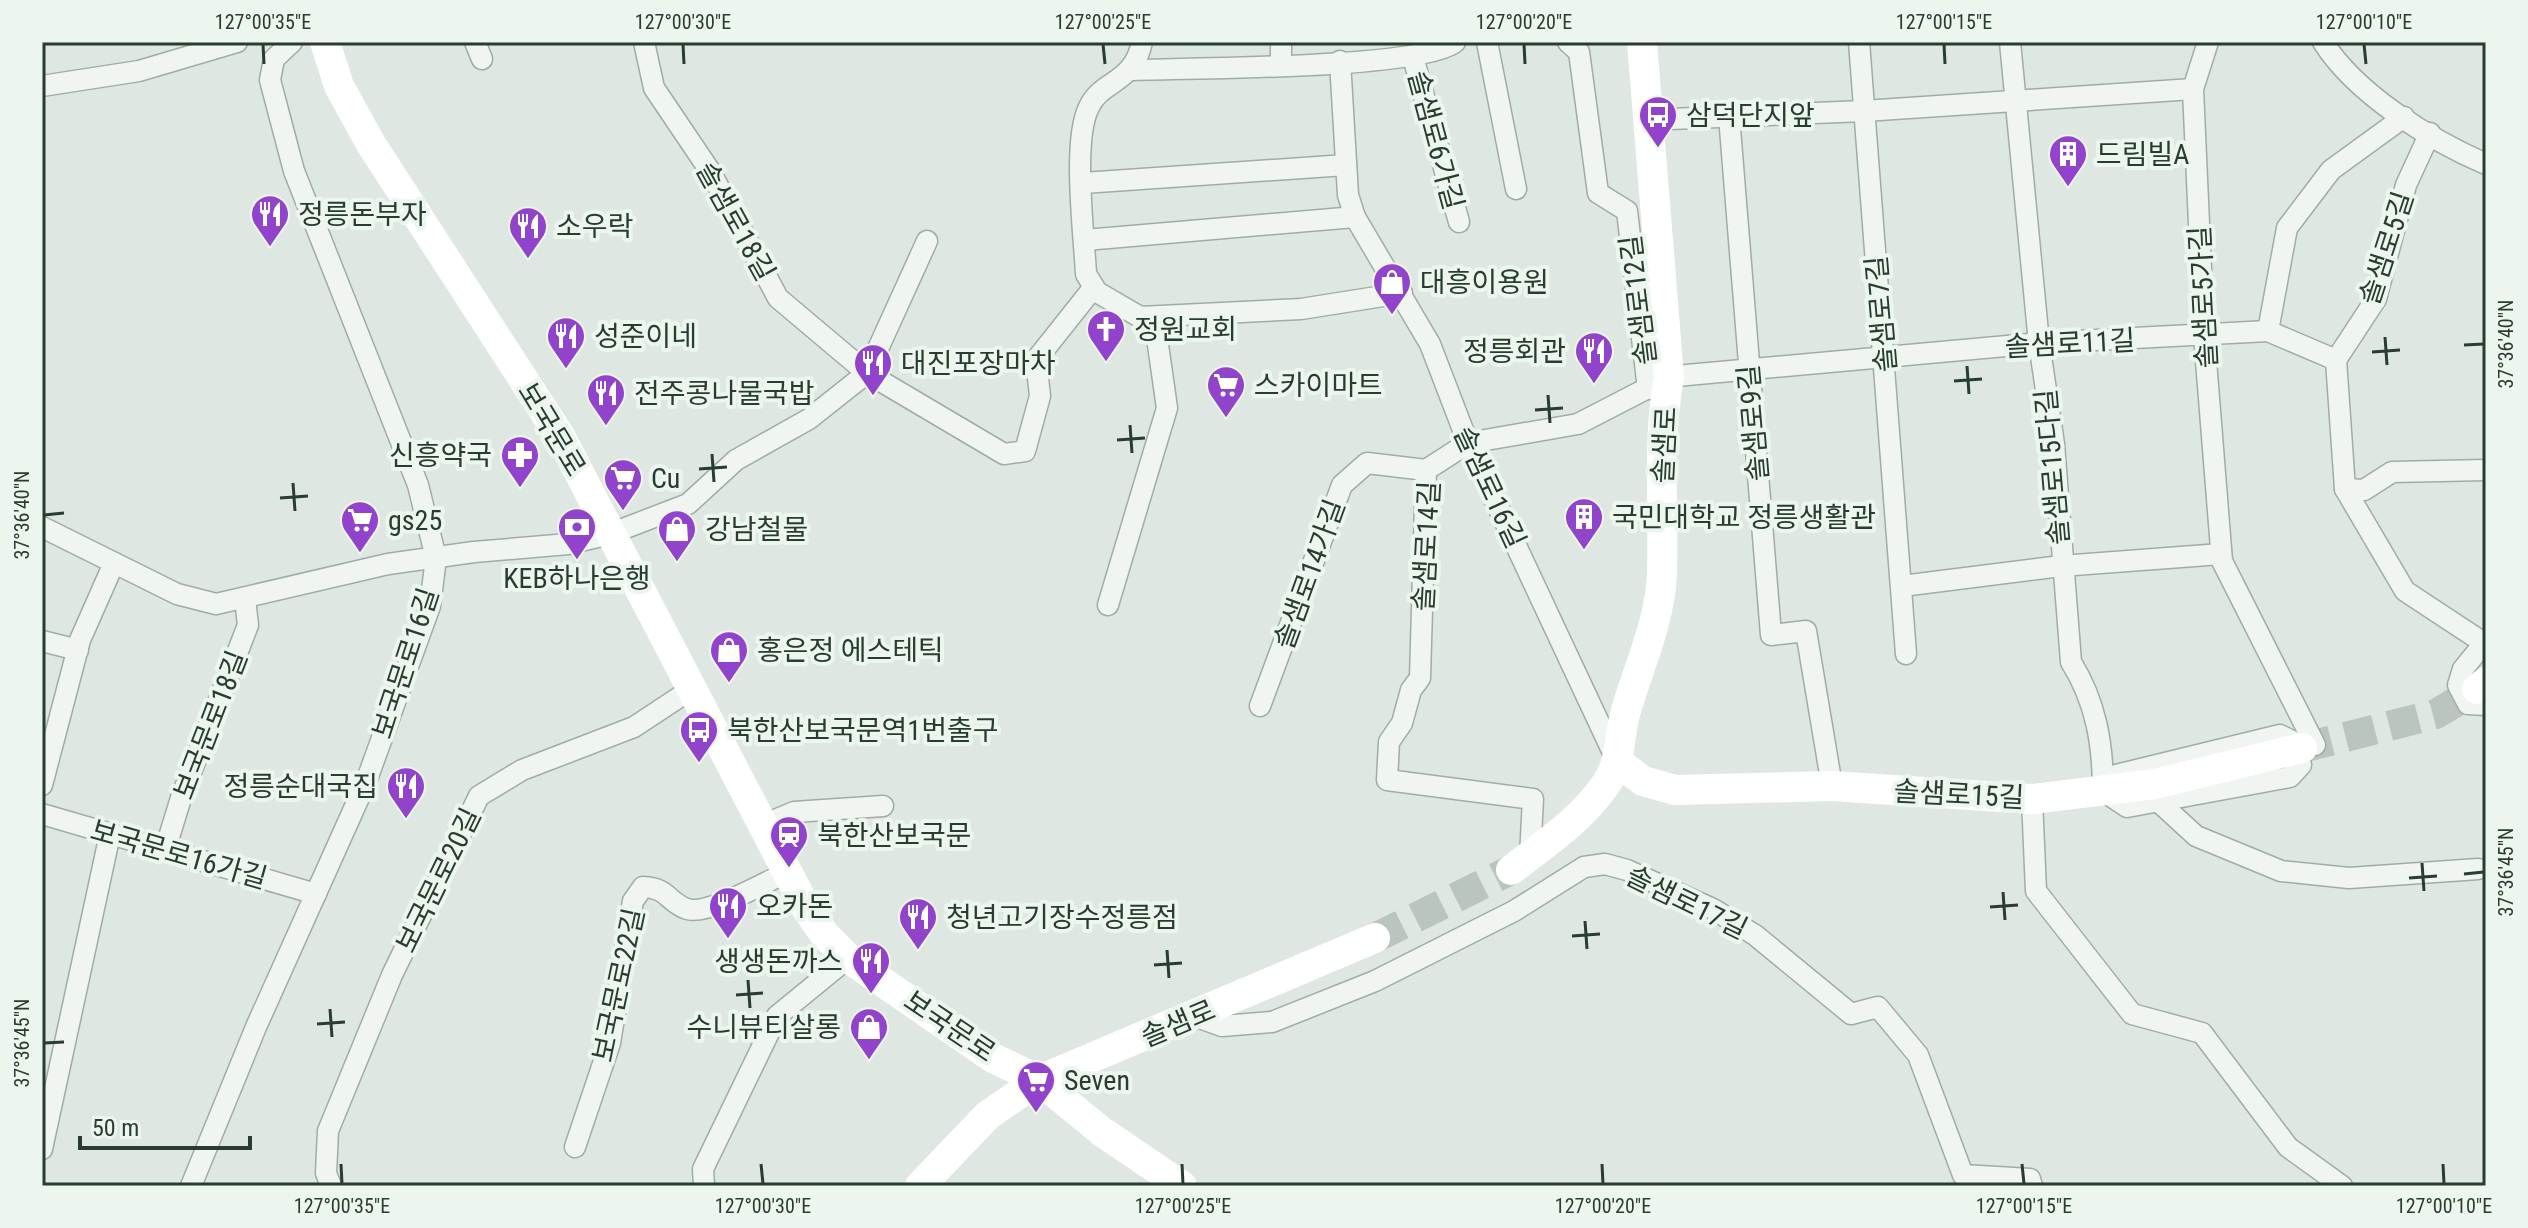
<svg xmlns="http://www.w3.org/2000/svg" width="2528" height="1228" font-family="'Roboto Condensed','Noto Sans KR',sans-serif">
	<rect width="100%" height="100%" fill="#dee7e1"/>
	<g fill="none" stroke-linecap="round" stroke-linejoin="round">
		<g stroke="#b9c5bd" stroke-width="30" stroke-dasharray="30 15" stroke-linecap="butt">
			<polyline points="2302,748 2436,714 2477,689"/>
			<polyline points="1375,938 1511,870"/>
		</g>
		<defs>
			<g id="street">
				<polyline points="475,42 482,59"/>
				<polyline points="644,42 654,88 710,171 778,298 867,373 1004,454 1025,451 1040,396 1036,360 1094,287"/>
				<path d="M1142,42C1133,85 1102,79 1089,107C1072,140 1084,234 1086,274L1097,292L1140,317L1301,309L1402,293"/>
				<polyline points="1281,42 1281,64"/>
				<polyline points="1487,42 1516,189"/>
				<polyline points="1568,42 1579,52 1598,193 1627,211 1648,389"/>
				<polyline points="1859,42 1906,654"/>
				<path d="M2010,42L2039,343L2054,444L2071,662C2096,702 2103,744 2103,791"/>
				<polyline points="2208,42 2193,89 2204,336 2222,561 2315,745"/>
				<path d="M2323,42C2356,94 2430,140 2486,164"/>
				<polyline points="1413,57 1459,222"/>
				<polyline points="1340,61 1348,195 1355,217 1430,344 1468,443 1616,759"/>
				<path d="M1132,70C1188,68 1423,69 1455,42"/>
				<polyline points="42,86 139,71 237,42"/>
				<polyline points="1729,116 1771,635 1806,631 1832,786"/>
				<polyline points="1646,120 1864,111 2193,89"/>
				<polyline points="1083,183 1346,165"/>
				<polyline points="1085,240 1355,217"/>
				<polyline points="2268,331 2287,228 2331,170 2404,117"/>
				<polyline points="2336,360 2376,299 2406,185 2430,133"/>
				<polyline points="1426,470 1468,443 1578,424 1669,377 1687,375 2039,343 2268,331 2336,360 2345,489 2405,591 2484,643"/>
				<polyline points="1426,470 1420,678 1411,690 1402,723 1389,742 1387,780 1533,799 1530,856"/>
				<polyline points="2345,489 2364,490 2392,472 2486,470"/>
				<polyline points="42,527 177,594 216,604 388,564 474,552 568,544 610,534 688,504 736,460 809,419 867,373 927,241"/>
				<polyline points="1902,586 2061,566 2221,554"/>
				<polyline points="1108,605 1167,408 1154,317"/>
				<polyline points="42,641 78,650"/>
				<polyline points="2486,641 2463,669 2458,685 2468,704 2486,705"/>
				<polyline points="1260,706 1342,485 1367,463 1426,470"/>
				<polygon points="2280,735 2294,742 2301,765 2290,777 2127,807 2103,791 2116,775"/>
				<polyline points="42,785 80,640 114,563"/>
				<polyline points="2032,799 2036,891 2132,1014 2202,1033 2288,1147 2342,1186"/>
				<polyline points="2160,803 2196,836 2281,871 2349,878 2478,869"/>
				<polyline points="42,814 316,894"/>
				<polyline points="763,825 794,812 883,806"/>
				<polyline points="165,850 181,798 248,625 245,599"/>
				<polyline points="1194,1016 1222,1026 1272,1022 1375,981 1514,911 1584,867 1605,864 1627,870 1713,909 1755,935 1851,1014 1878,1007 1918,1055 1963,1175 2030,1179 2032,1186"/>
				<path d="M575,1147L610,1043L633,901L643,887C669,888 667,902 687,909C707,916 766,882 787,872"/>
				<polyline points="42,1149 110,834"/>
				<polyline points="191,1186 256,1027 366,782 430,606 436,558 418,485 294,171 270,80 274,59 292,42"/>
				<polyline points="331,1186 326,1173 328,1131 392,975 479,796 522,770 634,727 690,690"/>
				<polyline points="704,1186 703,1169 777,1016 848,958"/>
			</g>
		</defs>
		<use href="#street" stroke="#a0ada4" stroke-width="23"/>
		<use href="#street" stroke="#f0f5f2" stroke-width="20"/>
		<g stroke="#fff" stroke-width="30">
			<polyline points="325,42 339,86 371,144 560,436 805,906 824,934 848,958 993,1058 1039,1080 1101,1131 1182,1186"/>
			<polyline points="2477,689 2486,682"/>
			<polyline points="1618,762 1643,781 1675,790 1832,786 2032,799 2155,784 2302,748"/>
			<path d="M1511,870C1545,844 1582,819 1606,784C1621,762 1619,738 1625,714C1638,668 1661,620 1662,572C1664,504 1657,444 1669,377L1642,42"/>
			<polyline points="920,1186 988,1115 1039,1080 1375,938"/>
		</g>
	</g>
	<path fill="none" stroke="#273d2f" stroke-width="3" d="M263,44L264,64M683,44L684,64M1103,44L1105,64M1524,44L1525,64M1944,44L1945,64M2364,44L2366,64M2385,337L2387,365M2464,345L2484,344M2372,352L2400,350M1967,366L1969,394M1954,381L1982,379M1548,395L1550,423M1535,410L1563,408M1130,425L1132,453M1117,440L1145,438M712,454L714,482M699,469L727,467M293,483L295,511M280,498L308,496M44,515L64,513M2422,863L2424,891M2464,874L2484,872M2409,878L2437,876M2003,892L2005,920M1990,907L2018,905M1585,921L1587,949M1572,936L1600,934M1167,950L1169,978M1154,965L1182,963M748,980L750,1008M736,995L763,993M330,1009L332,1037M317,1024L345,1022M44,1043L64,1042M341,1164L342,1184M761,1164L763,1184M1182,1164L1183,1184M1602,1164L1603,1184M2022,1164L2024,1184M2443,1164L2444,1184"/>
	<defs>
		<symbol id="bus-pin" viewBox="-11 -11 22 30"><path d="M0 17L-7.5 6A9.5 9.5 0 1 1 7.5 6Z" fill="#9144cb" stroke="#edf5ef"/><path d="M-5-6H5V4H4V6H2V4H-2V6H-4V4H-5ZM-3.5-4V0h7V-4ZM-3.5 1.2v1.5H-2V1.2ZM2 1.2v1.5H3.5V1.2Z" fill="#fff"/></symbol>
		<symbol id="building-pin" viewBox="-11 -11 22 30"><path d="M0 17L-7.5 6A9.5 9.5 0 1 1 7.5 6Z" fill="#9144cb" stroke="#edf5ef"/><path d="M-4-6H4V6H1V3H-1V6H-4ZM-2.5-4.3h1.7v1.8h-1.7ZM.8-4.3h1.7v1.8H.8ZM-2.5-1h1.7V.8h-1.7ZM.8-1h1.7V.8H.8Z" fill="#fff"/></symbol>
		<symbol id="restaurant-pin" viewBox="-11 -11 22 30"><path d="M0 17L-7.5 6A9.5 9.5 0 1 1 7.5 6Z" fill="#9144cb" stroke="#edf5ef"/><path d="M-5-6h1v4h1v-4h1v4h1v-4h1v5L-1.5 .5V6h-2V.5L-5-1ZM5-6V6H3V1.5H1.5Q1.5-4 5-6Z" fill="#fff"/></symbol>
		<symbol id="shop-pin" viewBox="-11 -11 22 30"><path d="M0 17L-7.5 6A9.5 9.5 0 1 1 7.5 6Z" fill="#9144cb" stroke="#edf5ef"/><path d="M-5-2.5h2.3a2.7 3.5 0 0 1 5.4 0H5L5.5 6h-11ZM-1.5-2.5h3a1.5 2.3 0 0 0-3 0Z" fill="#fff"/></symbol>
		<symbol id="church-pin" viewBox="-11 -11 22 30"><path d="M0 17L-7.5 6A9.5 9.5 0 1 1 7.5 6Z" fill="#9144cb" stroke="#edf5ef"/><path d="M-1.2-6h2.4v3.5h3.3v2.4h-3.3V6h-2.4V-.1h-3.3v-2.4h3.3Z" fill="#fff"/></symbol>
		<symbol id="supermarket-pin" viewBox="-11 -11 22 30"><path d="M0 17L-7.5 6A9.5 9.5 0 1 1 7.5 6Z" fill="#9144cb" stroke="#edf5ef"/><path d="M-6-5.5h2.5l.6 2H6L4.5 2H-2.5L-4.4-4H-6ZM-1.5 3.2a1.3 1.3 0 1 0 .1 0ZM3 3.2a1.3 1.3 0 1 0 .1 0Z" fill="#fff"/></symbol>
		<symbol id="pharmacy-pin" viewBox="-11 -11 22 30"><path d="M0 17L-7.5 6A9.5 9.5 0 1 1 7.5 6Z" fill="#9144cb" stroke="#edf5ef"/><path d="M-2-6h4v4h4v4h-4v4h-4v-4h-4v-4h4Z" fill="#fff"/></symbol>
		<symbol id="bank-pin" viewBox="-11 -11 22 30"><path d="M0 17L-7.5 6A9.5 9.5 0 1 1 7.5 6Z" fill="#9144cb" stroke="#edf5ef"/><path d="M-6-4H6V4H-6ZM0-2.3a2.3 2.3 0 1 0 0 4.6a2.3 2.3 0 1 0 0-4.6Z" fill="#fff"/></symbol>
		<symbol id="station-pin" viewBox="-11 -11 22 30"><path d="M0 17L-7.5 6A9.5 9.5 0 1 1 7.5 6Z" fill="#9144cb" stroke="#edf5ef"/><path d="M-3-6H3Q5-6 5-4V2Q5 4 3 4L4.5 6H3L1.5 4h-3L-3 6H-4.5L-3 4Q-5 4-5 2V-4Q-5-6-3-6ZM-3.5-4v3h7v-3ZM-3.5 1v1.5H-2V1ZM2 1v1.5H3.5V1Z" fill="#fff"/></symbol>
	</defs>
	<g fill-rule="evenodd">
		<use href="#bus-pin" x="1636" y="93" width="44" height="60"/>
		<use href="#building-pin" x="2046" y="132" width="44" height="60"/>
		<use href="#restaurant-pin" x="248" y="192" width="44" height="60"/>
		<use href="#restaurant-pin" x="506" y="204" width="44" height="60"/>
		<use href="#shop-pin" x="1370" y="260" width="44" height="60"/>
		<use href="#church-pin" x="1084" y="307" width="44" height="60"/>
		<use href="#restaurant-pin" x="544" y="314" width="44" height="60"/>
		<use href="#restaurant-pin" x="1572" y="329" width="44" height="60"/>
		<use href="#restaurant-pin" x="851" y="341" width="44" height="60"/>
		<use href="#supermarket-pin" x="1204" y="363" width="44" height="60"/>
		<use href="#restaurant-pin" x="584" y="371" width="44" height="60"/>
		<use href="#pharmacy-pin" x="498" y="433" width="44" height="60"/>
		<use href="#supermarket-pin" x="601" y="456" width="44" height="60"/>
		<use href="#building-pin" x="1562" y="495" width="44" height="60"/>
		<use href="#supermarket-pin" x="338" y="498" width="44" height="60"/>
		<use href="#bank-pin" x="555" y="505" width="44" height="60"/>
		<use href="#shop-pin" x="655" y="507" width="44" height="60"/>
		<use href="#shop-pin" x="707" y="628" width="44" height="60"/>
		<use href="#bus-pin" x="677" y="708" width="44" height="60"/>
		<use href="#restaurant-pin" x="384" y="764" width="44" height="60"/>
		<use href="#station-pin" x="767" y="813" width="44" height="60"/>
		<use href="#restaurant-pin" x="706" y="884" width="44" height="60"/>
		<use href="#restaurant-pin" x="896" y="895" width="44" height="60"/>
		<use href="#restaurant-pin" x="849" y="939" width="44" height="60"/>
		<use href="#shop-pin" x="847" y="1005" width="44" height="60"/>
		<use href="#supermarket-pin" x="1014" y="1058" width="44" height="60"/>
	</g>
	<g text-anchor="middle" stroke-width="8" stroke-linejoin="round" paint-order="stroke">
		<g font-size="28" fill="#273d2f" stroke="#edf5ef" text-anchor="start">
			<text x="1686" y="125">삼덕단지앞</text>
			<text x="2096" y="164">드림빌A</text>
			<text x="298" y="224">정릉돈부자</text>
			<text x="556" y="236">소우락</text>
			<text x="1420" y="292">대흥이용원</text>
			<text x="1134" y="339">정원교회</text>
			<text x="594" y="346">성준이네</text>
			<text x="1566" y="361" text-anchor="end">정릉회관</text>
			<text x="901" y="373">대진포장마차</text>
			<text x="1254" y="395">스카이마트</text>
			<text x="634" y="403">전주콩나물국밥</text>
			<text x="492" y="465" text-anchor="end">신흥약국</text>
			<text x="651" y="488">Cu</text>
			<text x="1612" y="527">국민대학교 정릉생활관</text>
			<text x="388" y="530">gs25</text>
			<text x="705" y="539">강남철물</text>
			<text x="577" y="588" text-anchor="middle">KEB하나은행</text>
			<text x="757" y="660">홍은정 에스테틱</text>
			<text x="727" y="740">북한산보국문역1번출구</text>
			<text x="378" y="796" text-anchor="end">정릉순대국집</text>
			<text x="817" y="845">북한산보국문</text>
			<text x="756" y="916">오카돈</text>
			<text x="946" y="927">청년고기장수정릉점</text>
			<text x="843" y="971" text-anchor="end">생생돈까스</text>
			<text x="841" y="1037" text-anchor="end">수니뷰티살롱</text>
			<text x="1064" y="1090">Seven</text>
		</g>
		<g font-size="28" fill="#273d2f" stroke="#edf5ef">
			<text transform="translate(1436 140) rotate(75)" y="10">솔샘로6가길</text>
			<text transform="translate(736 221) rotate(61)" y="10">솔샘로18길</text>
			<text transform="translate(2386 248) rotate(-72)" y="10">솔샘로5길</text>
			<text transform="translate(2203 297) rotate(-93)" y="10">솔샘로5가길</text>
			<text transform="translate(1638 300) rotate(-97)" y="10">솔샘로12길</text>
			<text transform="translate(1881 314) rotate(-95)" y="10">솔샘로7길</text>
			<text transform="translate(2070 343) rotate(-3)" y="10">솔샘로11길</text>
			<text transform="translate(1753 423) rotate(-95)" y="10">솔샘로9길</text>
			<text transform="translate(552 429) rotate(59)" y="10">보국문로</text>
			<text transform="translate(1664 445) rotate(-87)" y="10">솔샘로</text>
			<text transform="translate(2052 467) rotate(-95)" y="10">솔샘로15다길</text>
			<text transform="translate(1490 487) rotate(65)" y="10">솔샘로16길</text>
			<text transform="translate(1426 546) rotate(-87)" y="10">솔샘로14길</text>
			<text transform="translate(1309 574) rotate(-70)" y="10">솔샘로14가길</text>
			<text transform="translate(405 663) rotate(-72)" y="10">보국문로16길</text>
			<text transform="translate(210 725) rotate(-69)" y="10">보국문로18길</text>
			<text transform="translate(1959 794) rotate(3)" y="10">솔샘로15길</text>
			<text transform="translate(179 854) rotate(16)" y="10">보국문로16가길</text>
			<text transform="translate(438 880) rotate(-64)" y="10">보국문로20길</text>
			<text transform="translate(1687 902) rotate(26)" y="10">솔샘로17길</text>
			<text transform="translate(618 985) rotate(-78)" y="10">보국문로22길</text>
			<text transform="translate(1178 1023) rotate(-23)" y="10">솔샘로</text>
			<text transform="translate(950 1026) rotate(34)" y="10">보국문로</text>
		</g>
	</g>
	<rect width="2528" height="1228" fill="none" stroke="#edf5ef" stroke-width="88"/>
	<path d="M80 1136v12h170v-12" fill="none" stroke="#273d2f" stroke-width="4"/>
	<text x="92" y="1136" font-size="24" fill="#273d2f" stroke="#edf5ef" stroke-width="6" paint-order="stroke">50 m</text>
	<rect x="44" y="44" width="2440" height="1140" fill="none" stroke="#273d2f" stroke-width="3"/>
	<g font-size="20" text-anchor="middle" fill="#273d2f">
		<text x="263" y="29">127°00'35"E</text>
		<text x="683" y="29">127°00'30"E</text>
		<text x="1103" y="29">127°00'25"E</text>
		<text x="1524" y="29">127°00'20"E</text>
		<text x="1944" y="29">127°00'15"E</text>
		<text x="2364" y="29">127°00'10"E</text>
		<text transform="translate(2506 344) rotate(-90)" y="7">37°36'40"N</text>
		<text transform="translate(22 515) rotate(-90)" y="7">37°36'40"N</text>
		<text transform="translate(2506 872) rotate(-90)" y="7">37°36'45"N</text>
		<text transform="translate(22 1043) rotate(-90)" y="7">37°36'45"N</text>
		<text x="342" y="1213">127°00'35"E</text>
		<text x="763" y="1213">127°00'30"E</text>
		<text x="1183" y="1213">127°00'25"E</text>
		<text x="1603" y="1213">127°00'20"E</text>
		<text x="2024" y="1213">127°00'15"E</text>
		<text x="2444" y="1213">127°00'10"E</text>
	</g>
</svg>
